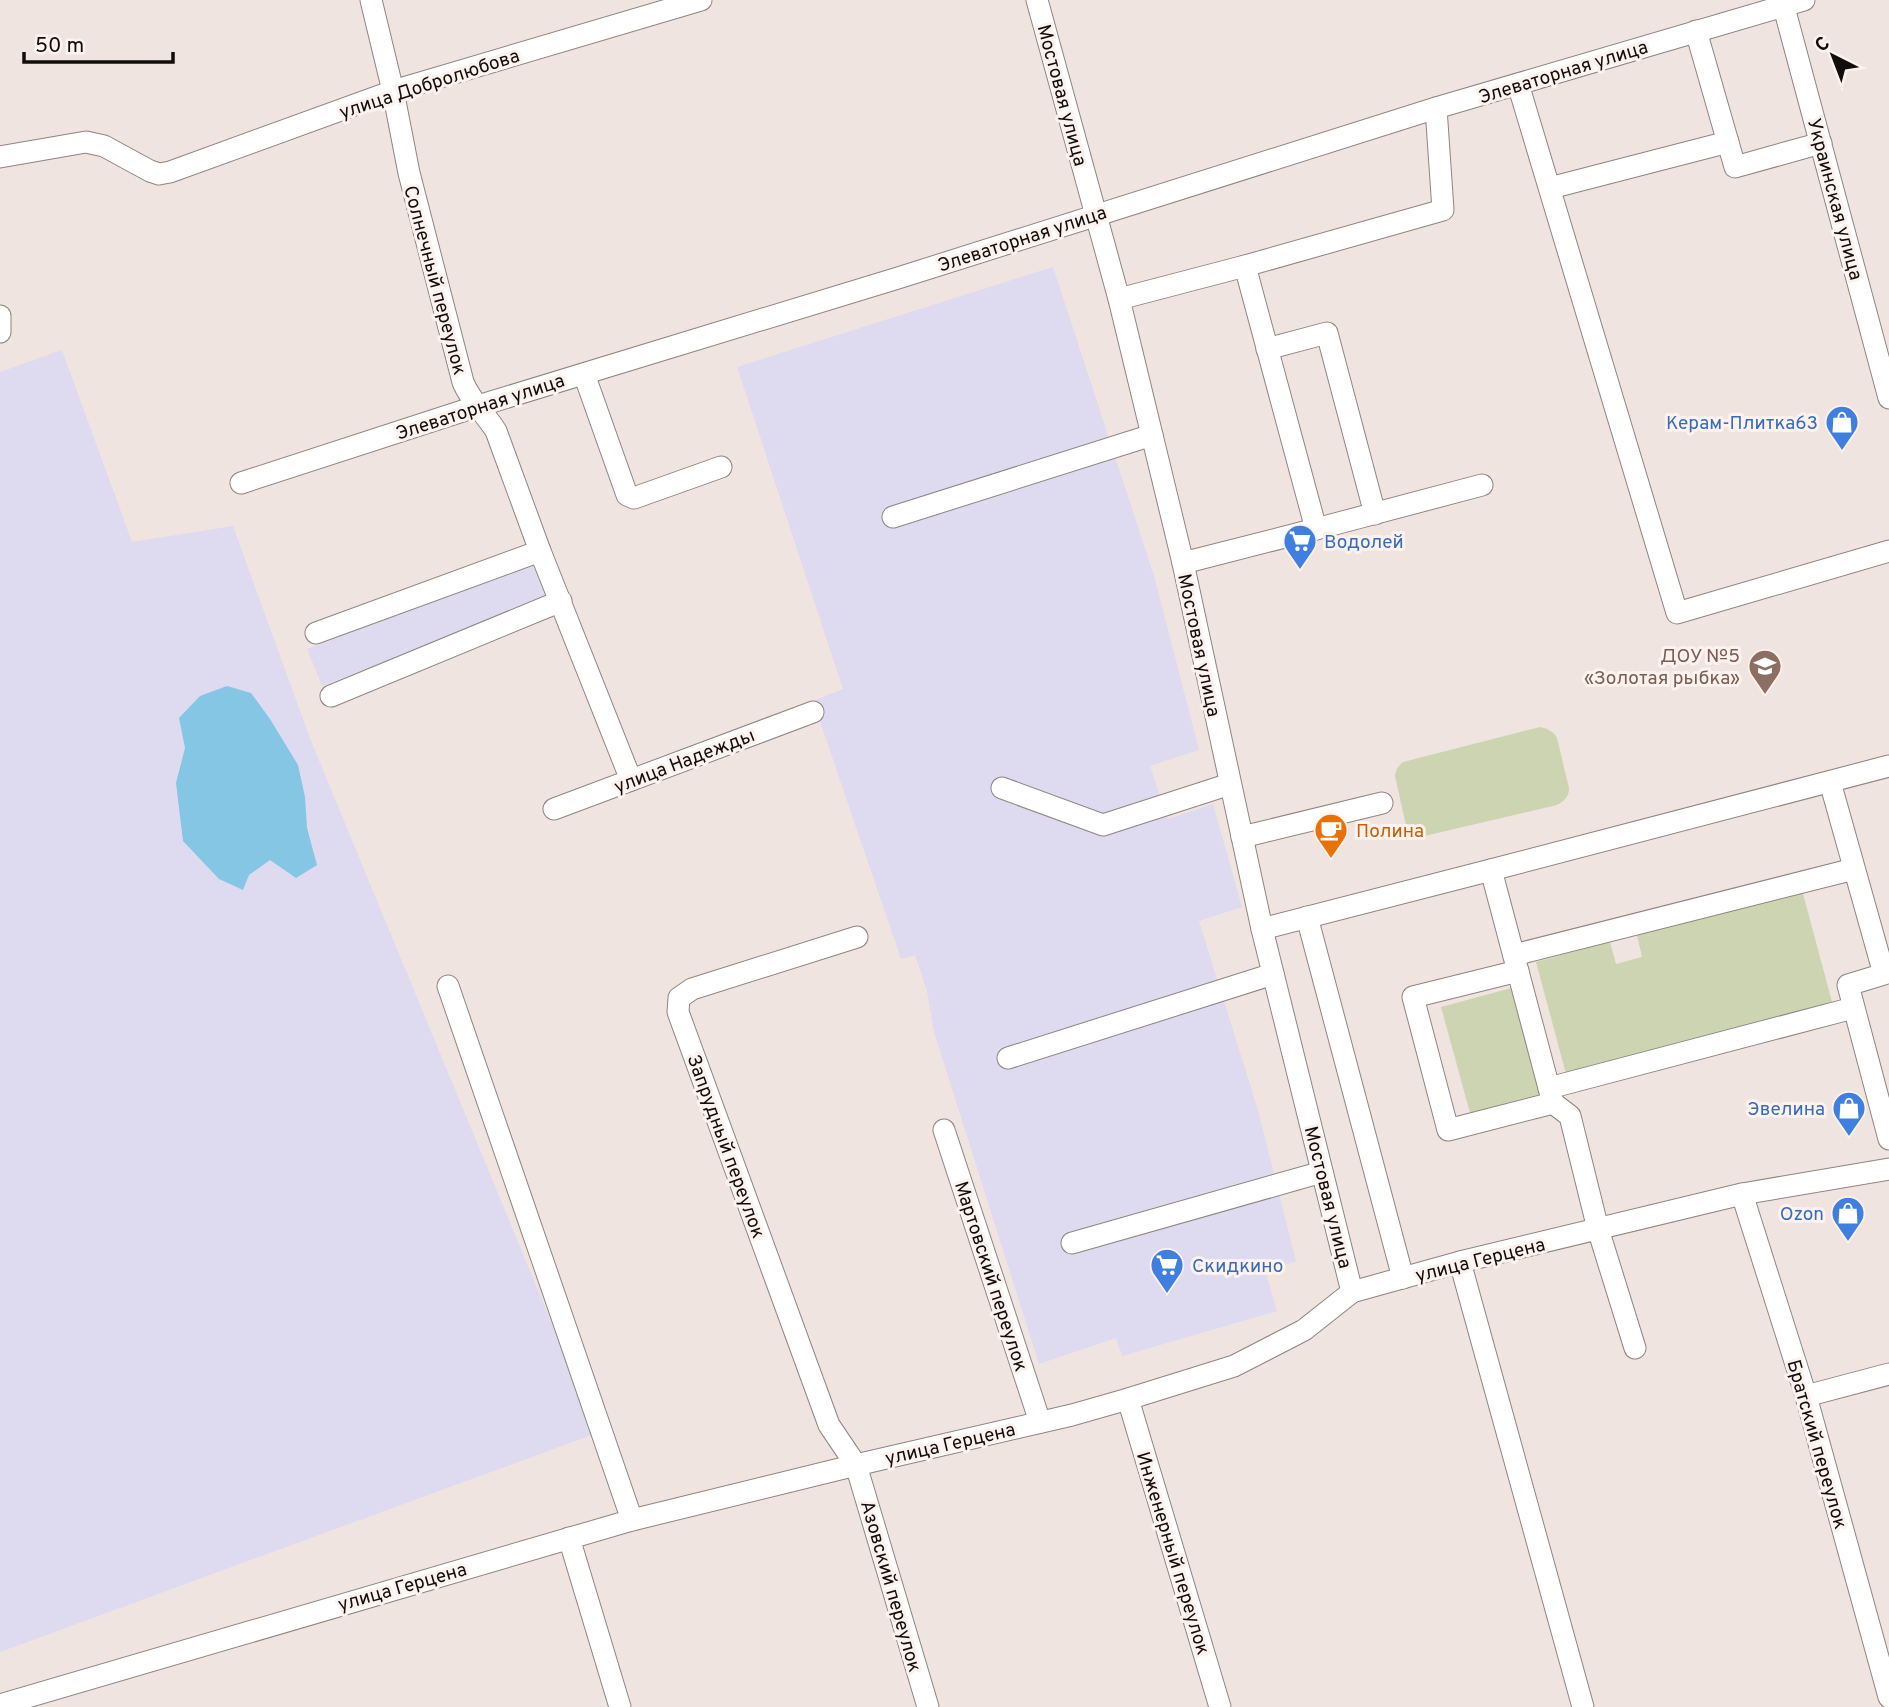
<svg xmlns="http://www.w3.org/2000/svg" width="1889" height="1707" font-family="Overpass,sans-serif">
	<rect width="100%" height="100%" fill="#f0e4e0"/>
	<g fill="#dedaf0">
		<polygon points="1053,267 1155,579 1199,750 1150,766 1168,819 1213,804 1242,907 1199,921 1258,1110 1296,1261 1265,1271 1277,1311 1122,1356 1116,1338 1039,1364 934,1032 927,991 915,955 901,959 813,701 843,689 737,367"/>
		<polygon points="62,350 132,542 233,526 311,741 597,1433 0,1652 0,372"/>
		<polygon points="535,561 549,598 322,686 307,649"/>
	</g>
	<g fill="#ccd4b1">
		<path d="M1540,727C1548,729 1553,731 1557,738L1569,788C1569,797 1564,801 1557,805L1420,837C1413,837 1410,835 1407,830L1395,776C1396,769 1398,766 1403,762Z"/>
		<polygon points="1802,890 1832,1002 1566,1074 1536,962 1610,942 1616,964 1642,957 1637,935"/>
		<polygon points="1515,987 1544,1093 1470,1113 1441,1007"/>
	</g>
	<polygon fill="#85c6e5" points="227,686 251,693 270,719 298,765 305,797 307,828 317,865 296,878 270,860 249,875 243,890 219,879 183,841 176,783 185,748 179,718 200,696"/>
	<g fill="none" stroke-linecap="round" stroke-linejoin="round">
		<defs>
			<g id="minor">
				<path d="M371,0L393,91L409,173L463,382C470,400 486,415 496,431L540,551L631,780"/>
				<polyline points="1037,0 1119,299 1183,563 1262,929 1352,1292"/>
				<polyline points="1782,0 1889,398"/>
				<polyline points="1696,31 1735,167 1821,143"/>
				<polyline points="1518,84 1677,613 1889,551"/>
				<polyline points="0,157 86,142 104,146 150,171 159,174 170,172 393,91 701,0"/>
				<polyline points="1550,188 1728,142"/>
				<polyline points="1119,299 1245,266"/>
				<polyline points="0,316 0,332"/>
				<polyline points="1267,349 1327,333 1375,514"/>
				<polyline points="584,374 627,495 634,498 721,467"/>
				<polyline points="241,483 478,406 898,278 1436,108 1804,0"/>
				<polyline points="893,517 1152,435"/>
				<polyline points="1316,529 1482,485"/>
				<polyline points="1183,563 1316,529 1245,266 1443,210 1436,108"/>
				<polyline points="316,633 540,551"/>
				<polyline points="331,696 561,601"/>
				<polyline points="1830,782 1884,974 1848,985 1889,1139"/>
				<polyline points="1002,788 1103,825 1230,784"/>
				<polyline points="554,809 813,712"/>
				<polyline points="1242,837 1382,803"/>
				<polyline points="1491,870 1889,766"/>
				<polyline points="1307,917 1403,1278"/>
				<polyline points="1262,929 1491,870 1553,1103 1570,1116 1598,1229 1635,1348"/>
				<polyline points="857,937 692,989 679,998 678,1012 829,1425 856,1465 928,1707"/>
				<polyline points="1514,955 1854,869"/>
				<polyline points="1518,971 1413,997 1448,1130 1553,1103"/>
				<polyline points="448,986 632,1520"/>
				<polyline points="1008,1058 1273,974"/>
				<polyline points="1549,1088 1853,1008"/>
				<polyline points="944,1130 1040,1422"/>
				<polyline points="1742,1194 1806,1396 1889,1697"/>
				<polyline points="1072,1243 1322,1172"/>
				<polyline points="1460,1262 1583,1707"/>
				<polyline points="1806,1396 1889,1374"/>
				<polyline points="1128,1399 1220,1707"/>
				<polyline points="569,1538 620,1707"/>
				<polyline points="0,1705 632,1520 856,1465 1072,1415 1128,1399 1234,1366 1304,1330 1352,1292 1460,1262 1742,1194 1889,1169"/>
			</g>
		</defs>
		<use href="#minor" stroke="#8f8480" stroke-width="23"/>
		<use href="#minor" stroke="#fff" stroke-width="21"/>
	</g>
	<defs>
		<symbol id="shop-pin" viewBox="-11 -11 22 30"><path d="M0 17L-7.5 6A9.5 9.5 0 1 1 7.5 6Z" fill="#3f7fe0" stroke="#fdf2ed"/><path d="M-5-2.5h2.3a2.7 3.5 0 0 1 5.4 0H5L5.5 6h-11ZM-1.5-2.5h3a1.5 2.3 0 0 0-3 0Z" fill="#fff"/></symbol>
		<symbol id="supermarket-pin" viewBox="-11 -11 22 30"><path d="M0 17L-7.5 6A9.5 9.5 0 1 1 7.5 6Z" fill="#3f7fe0" stroke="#fdf2ed"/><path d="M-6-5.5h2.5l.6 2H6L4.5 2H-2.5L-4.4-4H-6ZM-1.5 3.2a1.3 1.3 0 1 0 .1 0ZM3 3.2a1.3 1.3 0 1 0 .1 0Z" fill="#fff"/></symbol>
		<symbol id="school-pin" viewBox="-11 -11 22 30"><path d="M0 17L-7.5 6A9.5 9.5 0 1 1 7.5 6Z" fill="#8d6e63" stroke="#fdf2ed"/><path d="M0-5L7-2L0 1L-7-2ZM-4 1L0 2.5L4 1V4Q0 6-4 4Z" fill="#fff"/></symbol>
		<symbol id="cafe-pin" viewBox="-11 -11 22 30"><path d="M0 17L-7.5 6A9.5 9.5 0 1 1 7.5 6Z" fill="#e8710a" stroke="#fdf2ed"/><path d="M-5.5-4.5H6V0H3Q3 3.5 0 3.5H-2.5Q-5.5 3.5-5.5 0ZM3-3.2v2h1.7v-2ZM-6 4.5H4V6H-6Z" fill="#fff"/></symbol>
	</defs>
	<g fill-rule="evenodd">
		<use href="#shop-pin" x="1823" y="403" width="38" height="52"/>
		<use href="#supermarket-pin" x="1281" y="522" width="38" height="52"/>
		<use href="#school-pin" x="1746" y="647" width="38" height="52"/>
		<use href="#cafe-pin" x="1312" y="811" width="38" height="52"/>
		<use href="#shop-pin" x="1830" y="1089" width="38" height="52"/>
		<use href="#shop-pin" x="1829" y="1194" width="38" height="52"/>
		<use href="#supermarket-pin" x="1148" y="1246" width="38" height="52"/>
	</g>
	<g text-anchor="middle" stroke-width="6" stroke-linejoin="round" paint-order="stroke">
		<g font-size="19" fill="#110d0b" stroke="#fdf2ed">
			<text transform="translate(1563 71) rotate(-17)" y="7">Элеваторная улица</text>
			<text transform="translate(429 83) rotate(-18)" y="7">улица Добролюбова</text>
			<text transform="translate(1063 95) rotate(75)" y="7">Мостовая улица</text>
			<text transform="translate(1836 199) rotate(75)" y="7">Украинская улица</text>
			<text transform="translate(1022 238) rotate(-18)" y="7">Элеваторная улица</text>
			<text transform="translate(436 280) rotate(75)" y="7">Солнечный переулок</text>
			<text transform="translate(480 406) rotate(-18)" y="7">Элеваторная улица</text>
			<text transform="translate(1200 645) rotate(78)" y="7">Мостовая улица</text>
			<text transform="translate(684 760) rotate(-21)" y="7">улица Надежды</text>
			<text transform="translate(727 1146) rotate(70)" y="7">Запрудный переулок</text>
			<text transform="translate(1329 1197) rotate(76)" y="7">Мостовая улица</text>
			<text transform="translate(1480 1259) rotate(-14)" y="7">улица Герцена</text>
			<text transform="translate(992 1276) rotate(72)" y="7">Мартовский переулок</text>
			<text transform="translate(950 1443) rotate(-13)" y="7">улица Герцена</text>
			<text transform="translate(1818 1444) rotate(74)" y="7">Братский переулок</text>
			<text transform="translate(1174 1553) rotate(73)" y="7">Инженерный переулок</text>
			<text transform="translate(402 1586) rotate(-16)" y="7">улица Герцена</text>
			<text transform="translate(892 1586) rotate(74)" y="7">Азовский переулок</text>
		</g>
		<g font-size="19" fill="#366cbe" stroke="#fdf2ed" text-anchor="end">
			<text x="1818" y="429">Керам-Плитка63</text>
			<text x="1324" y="548" text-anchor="start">Водолей</text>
			<text x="1825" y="1115">Эвелина</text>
			<text x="1824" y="1220">Ozon</text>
			<text x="1192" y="1272" text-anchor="start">Скидкино</text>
		</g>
		<g font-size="19" fill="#785e54" stroke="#fdf2ed" text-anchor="end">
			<text x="1740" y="662">ДОУ №5<tspan x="1740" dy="22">«Золотая рыбка»</tspan></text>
		</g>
		<g font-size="19" fill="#c56008" stroke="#fdf2ed" text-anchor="start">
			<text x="1356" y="837">Полина</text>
		</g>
	</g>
	<g transform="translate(1833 56) rotate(318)" stroke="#fdf2ed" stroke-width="5" paint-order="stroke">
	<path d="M0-5L12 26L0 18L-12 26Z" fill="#110d0b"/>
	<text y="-10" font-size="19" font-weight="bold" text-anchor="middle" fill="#110d0b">С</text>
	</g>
	<path d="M24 52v10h149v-10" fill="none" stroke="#110d0b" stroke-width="3.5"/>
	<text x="35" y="52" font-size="21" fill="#110d0b" stroke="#fdf2ed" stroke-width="5" paint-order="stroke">50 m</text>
</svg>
